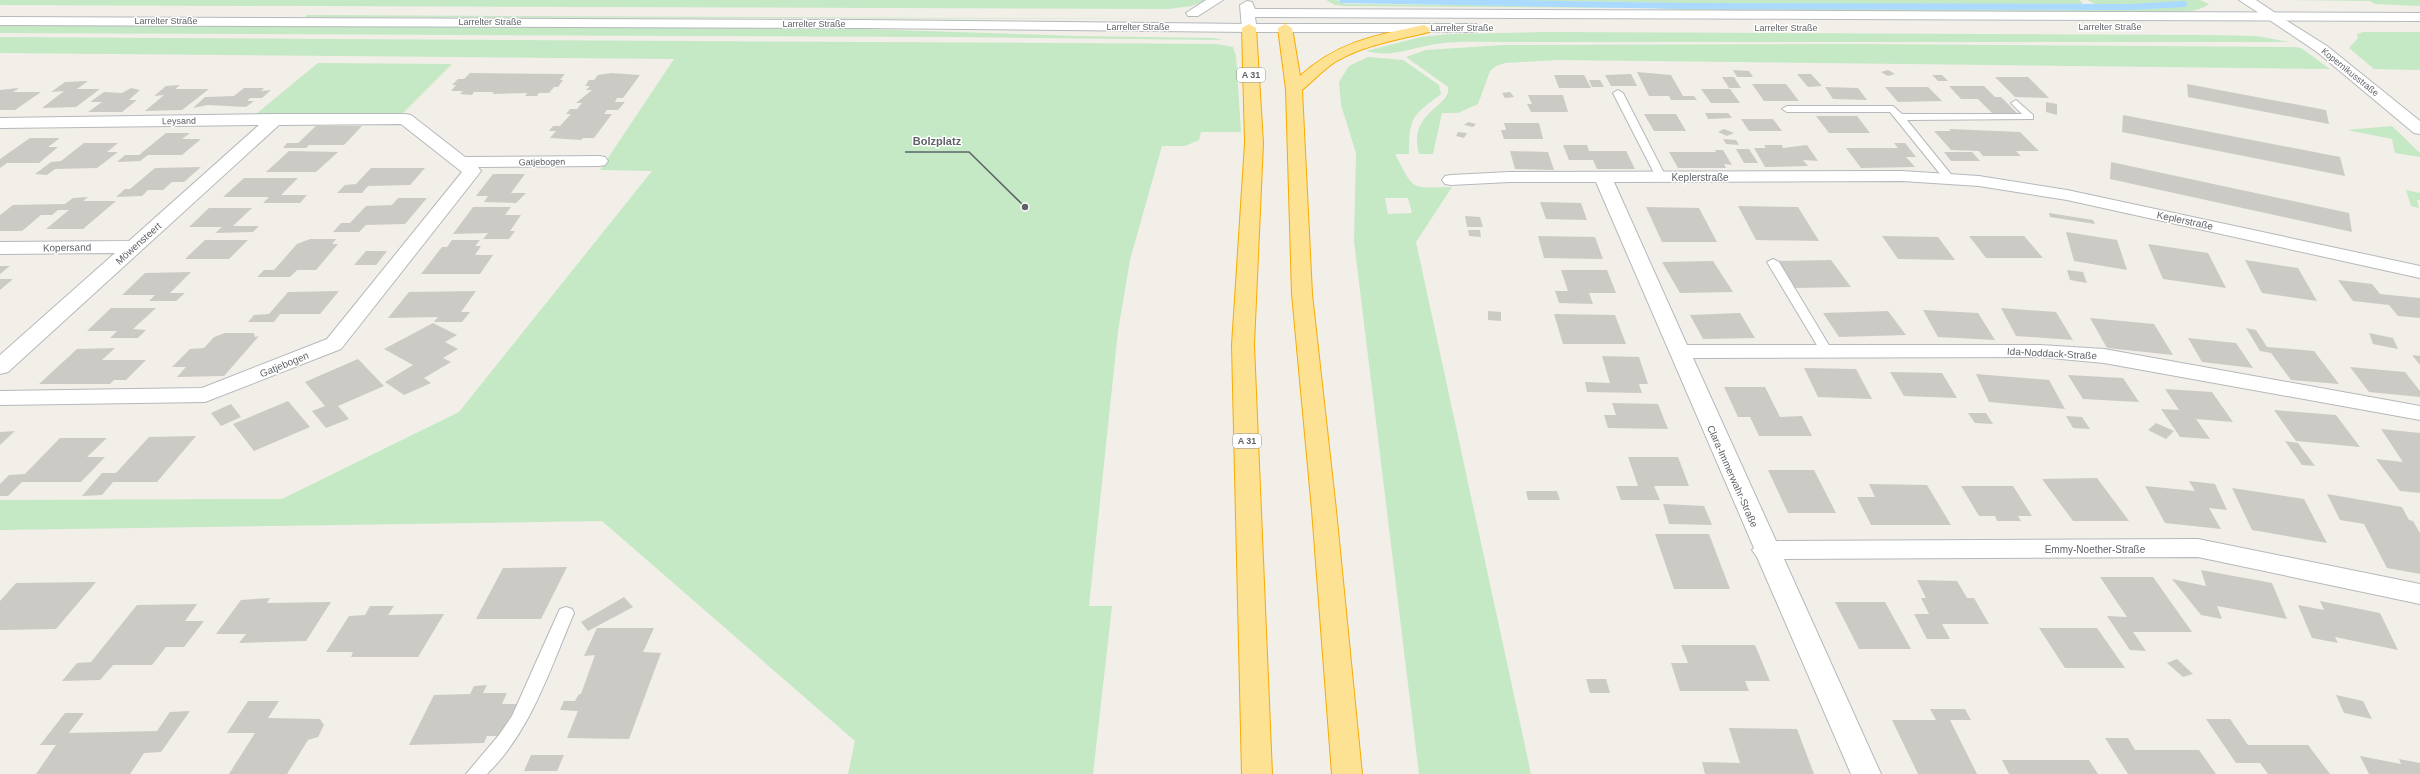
<svg xmlns="http://www.w3.org/2000/svg" width="2420" height="774" font-family="Arial,sans-serif">
	<rect width="100%" height="100%" fill="#f1efe8"/>
	<g fill="#c5e8c5" fill-rule="evenodd">
		<polygon points="0,0 1206,0 1192,6 1168,9 0,5"/>
		<path d="M1326,0H1336L1346,4L2094,10L2187,4L2099,6L2087,0H2200L2209,4C2197,13 2179,11 2166,12L1696,11L1655,8L1346,6L1335,5Z"/>
		<polygon points="1350,0 2079,0 2082,2 2082,5 2054,6 1722,5 1635,2"/>
		<polygon points="2288,0 2420,0 2420,6 2375,4 2370,1"/>
		<polygon points="307,15 1180,19 305,17"/>
		<polygon points="0,25 831,28 1076,36 1213,38 1223,40 955,37 0,33"/>
		<path d="M1545,32L2207,35L2256,36L2290,42H1496C1476,42 1455,41 1436,44C1411,48 1391,58 1366,51L1421,37L1450,34Z"/>
		<polygon points="2363,32 2420,32 2420,70 2374,69 2349,48 2358,38 2357,34"/>
		<polygon points="0,37 1217,44 1233,47 1236,56 1241,132 1201,132 1199,140 1185,146 1162,146 1130,260 1118,331 1089,606 1112,606 1093,774 848,774 855,741 602,521 0,530 0,500 282,499 459,412 652,171 600,170 674,59 0,53"/>
		<path d="M1846,44L2294,47L2301,48L2330,69L1558,60L1505,63L1496,66L1490,71L1478,104L1458,113H1442L1433,154H1419C1407,111 1452,107 1448,87L1406,57L1426,50L1504,45Z"/>
		<path d="M1368,57L1403,60L1439,85L1441,94C1412,116 1409,117 1409,154H1395C1415,192 1410,188 1452,187L1416,242L1531,774H1419L1354,241L1356,153L1341,105L1339,82L1349,66ZM1385,198H1408L1412,213L1388,214Z"/>
		<polygon points="318,63 452,64 400,116 256,114"/>
		<polygon points="2392,126 2420,153 2420,157 2395,153 2392,139 2347,130"/>
		<polygon points="2406,190 2420,193 2420,200 2417,200 2419,208 2411,206"/>
	</g>
	<g fill="none" stroke-linecap="round" stroke-linejoin="round">
		<polyline stroke="#aadaff" stroke-width="6" points="1342,0 1686,6 2131,7 2184,4"/>
	</g>
	<g fill="#cccac5">
		<polygon points="1733,70 1749,71 1753,77 1737,77"/>
		<polygon points="1888,70 1895,74 1888,76 1881,72"/>
		<polygon points="1637,72 1671,75 1683,96 1694,96 1697,100 1671,100 1669,96 1649,96"/>
		<polygon points="470,73 565,74 560,80 563,80 558,87 554,87 549,93 539,93 537,96 525,96 527,93 492,94 494,92 474,92 472,95 460,94 463,91 451,91 456,85 452,85 458,79 464,79"/>
		<polygon points="611,73 640,75 623,98 617,98 615,102 625,102 618,110 607,110 604,114 612,114 594,138 583,138 581,140 550,138 556,131 549,131 553,126 560,126 571,114 566,114 570,109 577,109 582,103 576,103 592,90 586,90 590,86 585,86 589,80 594,80 598,75"/>
		<polygon points="1631,74 1637,86 1611,86 1605,75"/>
		<polygon points="1797,74 1811,74 1822,86 1808,87"/>
		<polygon points="1554,75 1584,75 1591,88 1559,88"/>
		<polygon points="1932,75 1942,75 1948,81 1938,81"/>
		<polygon points="1722,77 1734,77 1741,88 1729,88"/>
		<polygon points="1995,77 2028,77 2049,98 2015,97"/>
		<polygon points="1589,80 1600,80 1604,87 1592,87"/>
		<polygon points="88,81 77,89 100,89 76,107 42,108 64,91 51,92 65,82"/>
		<polygon points="1752,84 1786,84 1799,101 1764,101"/>
		<polygon points="2187,84 2326,110 2329,124 2188,97"/>
		<polygon points="180,85 175,89 209,89 182,110 145,111 164,95 154,96 166,86"/>
		<polygon points="1949,86 1984,86 1995,97 2001,97 2018,114 1993,114 1978,99 1961,99"/>
		<polygon points="1825,87 1858,88 1867,100 1833,99"/>
		<polygon points="1885,87 1928,87 1942,101 1898,102"/>
		<polygon points="19,88 13,92 41,92 15,110 0,110 0,90"/>
		<polygon points="131,88 140,90 129,100 137,100 122,112 88,112 102,102 90,102 104,92 122,93"/>
		<polygon points="244,88 264,88 261,91 271,90 262,98 250,98 247,101 254,101 246,107 208,105 193,108 205,97 234,96"/>
		<polygon points="1701,89 1730,89 1740,103 1711,103"/>
		<polygon points="1510,92 1514,97 1505,98 1502,93"/>
		<polygon points="1528,95 1563,95 1568,112 1531,112 1527,104 1532,104"/>
		<polygon points="2046,102 2057,104 2057,115 2046,112"/>
		<polygon points="1705,113 1728,113 1732,118 1708,119"/>
		<polygon points="1644,114 1676,114 1686,131 1654,131"/>
		<polygon points="2123,115 2340,157 2345,176 2122,132"/>
		<polygon points="1816,116 1857,116 1870,133 1829,133"/>
		<polygon points="1741,119 1773,119 1782,131 1749,131"/>
		<polygon points="1468,122 1476,124 1473,127 1464,125"/>
		<polygon points="1504,123 1539,123 1543,139 1504,139 1501,130 1506,130"/>
		<polygon points="316,126 362,126 344,145 309,145 306,148 283,148 287,143 298,143"/>
		<polygon points="1724,129 1734,133 1727,136 1718,132"/>
		<polygon points="1949,129 2020,132 2039,151 2016,151 2021,156 1983,156 1979,151 1951,150 1934,131 1951,131"/>
		<polygon points="1458,132 1467,133 1464,138 1456,136"/>
		<polygon points="166,133 190,133 182,139 201,139 182,155 148,155 140,161 117,162 125,155 139,155"/>
		<polygon points="30,138 60,138 48,147 58,147 39,163 7,163 0,168 0,159"/>
		<polygon points="1723,139 1736,140 1739,145 1726,144"/>
		<polygon points="84,143 118,143 107,152 118,152 97,168 55,169 47,175 35,174 51,162 61,161"/>
		<polygon points="1894,143 1905,143 1916,157 1906,157 1915,167 1861,168 1846,148 1898,148"/>
		<polygon points="1563,145 1587,145 1589,151 1626,151 1635,169 1597,169 1593,160 1569,160"/>
		<polygon points="1764,145 1782,145 1783,148 1807,145 1818,161 1803,160 1808,166 1765,167 1754,148 1766,148"/>
		<polygon points="1736,149 1749,149 1758,163 1744,163"/>
		<polygon points="1715,150 1723,150 1732,165 1724,164 1726,168 1678,168 1669,152 1716,152"/>
		<polygon points="289,151 338,152 316,172 266,172"/>
		<polygon points="1510,151 1548,152 1554,170 1515,169"/>
		<polygon points="1944,152 1972,152 1980,161 1951,161"/>
		<polygon points="2111,162 2349,213 2352,232 2110,179"/>
		<polygon points="201,167 184,182 172,182 163,190 148,190 142,196 116,197 125,189 130,189 155,168"/>
		<polygon points="371,168 425,168 410,185 368,186 362,193 337,193 345,185 356,184"/>
		<polygon points="493,174 525,174 511,193 526,193 516,203 484,202 488,196 476,196"/>
		<polygon points="244,178 298,178 281,195 307,195 300,203 263,203 269,197 223,197"/>
		<polygon points="88,197 83,201 116,201 83,229 46,229 69,210 58,210 52,215 41,215 22,231 0,231 0,215 13,205 65,204 73,198"/>
		<polygon points="398,198 427,198 405,224 366,225 359,232 333,232 341,223 350,223 366,206 392,205"/>
		<polygon points="1540,202 1581,203 1587,220 1546,219"/>
		<polygon points="1738,206 1798,207 1819,241 1756,240"/>
		<polygon points="473,207 511,207 505,215 521,215 510,231 515,231 509,239 483,239 488,233 453,234"/>
		<polygon points="1646,207 1699,208 1717,242 1662,242"/>
		<polygon points="209,208 252,208 233,226 259,226 253,232 215,233 222,227 189,227"/>
		<polygon points="2049,213 2093,220 2095,224 2050,217"/>
		<polygon points="1465,216 1480,217 1483,227 1467,227"/>
		<polygon points="1468,230 1480,230 1481,237 1469,236"/>
		<polygon points="2066,232 2117,240 2127,270 2074,261"/>
		<polygon points="1538,236 1595,237 1603,259 1544,258"/>
		<polygon points="1882,236 1938,237 1955,260 1898,259"/>
		<polygon points="1969,236 2024,236 2043,258 1986,258"/>
		<polygon points="310,239 336,239 332,244 338,244 316,270 297,270 290,277 257,277 264,270 274,270 297,244"/>
		<polygon points="205,240 248,240 229,259 185,259"/>
		<polygon points="452,240 480,240 475,246 481,246 475,255 493,255 480,274 421,274 442,247 447,247"/>
		<polygon points="2148,244 2208,253 2226,288 2163,279"/>
		<polygon points="366,251 387,251 376,265 354,265"/>
		<polygon points="1831,260 1851,287 1795,288 1777,261"/>
		<polygon points="2245,260 2298,268 2317,301 2262,293"/>
		<polygon points="1713,261 1733,292 1680,293 1662,262"/>
		<polygon points="0,266 10,266 0,274"/>
		<polygon points="1561,270 1607,270 1616,293 1589,293 1593,304 1559,303 1555,291 1568,291"/>
		<polygon points="2067,270 2083,272 2087,283 2070,280"/>
		<polygon points="191,272 170,293 185,293 176,301 149,301 155,295 122,295 145,273"/>
		<polygon points="0,279 13,279 0,290"/>
		<polygon points="2338,280 2372,284 2380,294 2420,298 2420,318 2398,316 2389,305 2353,301"/>
		<polygon points="339,291 320,314 280,314 274,322 248,322 254,315 269,314 288,292"/>
		<polygon points="476,291 461,312 470,312 462,322 434,322 438,317 388,318 409,292"/>
		<polygon points="111,308 156,308 133,329 146,330 138,338 110,338 117,331 87,331"/>
		<polygon points="2001,308 2056,312 2073,340 2016,336"/>
		<polygon points="1923,310 1978,313 1995,340 1938,337"/>
		<polygon points="1488,311 1501,312 1501,321 1488,320"/>
		<polygon points="1888,311 1906,335 1839,337 1823,313"/>
		<polygon points="1740,313 1755,338 1703,339 1690,315"/>
		<polygon points="1554,314 1615,315 1626,344 1563,344"/>
		<polygon points="2090,318 2154,324 2173,355 2107,348"/>
		<polygon points="433,323 457,335 445,342 458,349 443,358 451,362 424,378 431,383 404,395 385,382 413,365 384,349"/>
		<polygon points="2246,328 2256,330 2267,347 2314,351 2339,384 2291,380 2271,353 2260,351"/>
		<polygon points="225,333 254,333 255,337 259,336 224,376 177,377 186,367 172,367 190,349 204,348 214,337"/>
		<polygon points="2369,333 2393,338 2398,349 2373,344"/>
		<polygon points="2188,338 2236,343 2253,368 2202,362"/>
		<polygon points="115,348 102,360 146,360 126,380 114,380 110,384 39,384 77,349"/>
		<polygon points="2412,355 2420,356 2420,365"/>
		<polygon points="1602,356 1639,357 1648,384 1639,384 1642,393 1587,392 1585,382 1610,383"/>
		<polygon points="358,359 384,386 338,406 349,419 326,428 312,411 325,406 305,382"/>
		<polygon points="2350,367 2405,372 2420,391 2420,397 2369,392"/>
		<polygon points="1804,368 1856,369 1872,399 1818,397"/>
		<polygon points="1890,372 1942,373 1957,398 1904,396"/>
		<polygon points="1976,374 2049,380 2065,409 1989,402"/>
		<polygon points="2068,375 2123,378 2139,402 2083,399"/>
		<polygon points="1724,387 1765,387 1780,417 1802,416 1812,436 1759,436 1750,417 1738,417"/>
		<polygon points="2165,389 2212,392 2233,422 2196,419 2210,439 2180,437 2161,409 2179,410"/>
		<polygon points="288,401 310,427 254,451 233,424"/>
		<polygon points="1612,403 1658,404 1668,429 1608,428 1604,415 1616,415"/>
		<polygon points="231,404 241,417 221,426 211,413"/>
		<polygon points="2274,410 2336,415 2360,447 2296,441"/>
		<polygon points="1968,413 1986,413 1993,424 1975,423"/>
		<polygon points="2066,416 2082,417 2090,429 2073,428"/>
		<polygon points="2156,423 2174,431 2166,439 2148,430"/>
		<polygon points="2381,429 2420,433 2420,493 2400,491 2376,459 2403,462"/>
		<polygon points="15,431 0,445 0,432"/>
		<polygon points="196,436 157,482 113,482 102,495 82,496 102,473 116,473 149,437"/>
		<polygon points="60,438 107,438 87,457 105,457 81,482 22,482 8,496 0,496 0,484 9,475 25,474"/>
		<polygon points="2285,441 2298,443 2315,466 2302,465"/>
		<polygon points="1628,457 1678,457 1689,486 1654,486 1660,500 1621,500 1616,486 1638,486"/>
		<polygon points="1768,470 1814,470 1836,513 1788,513"/>
		<polygon points="2097,478 2129,521 2073,521 2042,479"/>
		<polygon points="2189,481 2215,484 2227,510 2209,508 2221,529 2165,523 2145,486 2195,491"/>
		<polygon points="1869,484 1927,485 1951,525 1871,525 1857,497 1875,497"/>
		<polygon points="1961,486 2013,486 2032,516 2018,516 2021,521 1997,521 1995,516 1979,516"/>
		<polygon points="2232,488 2304,499 2327,543 2252,530"/>
		<polygon points="1526,491 1557,491 1560,500 1528,500"/>
		<polygon points="2327,494 2402,507 2409,520 2413,521 2420,533 2420,574 2387,568 2364,524 2340,520"/>
		<polygon points="1663,504 1704,506 1712,525 1669,524"/>
		<polygon points="1655,534 1709,534 1730,589 1674,589"/>
		<polygon points="567,567 541,619 476,619 503,568"/>
		<polygon points="2201,570 2272,583 2287,619 2217,606 2222,619 2201,615 2172,579 2206,586"/>
		<polygon points="2100,577 2153,577 2192,632 2133,632 2146,651 2130,650 2107,616 2127,617"/>
		<polygon points="1917,580 1957,581 1967,598 1974,598 1989,624 1942,624 1950,639 1927,639 1914,614 1929,614 1921,598 1926,598"/>
		<polygon points="96,582 56,629 0,630 0,601 16,583"/>
		<polygon points="624,597 633,607 588,631 581,622"/>
		<polygon points="270,598 267,603 331,602 306,641 239,643 246,634 216,634 241,600"/>
		<polygon points="2320,601 2380,613 2398,650 2335,637 2338,643 2312,638 2298,605 2324,610"/>
		<polygon points="1835,602 1885,602 1911,649 1859,649"/>
		<polygon points="197,604 185,621 204,621 184,647 166,647 152,665 113,665 100,680 62,681 77,663 91,662 137,605"/>
		<polygon points="370,606 394,606 388,615 444,614 418,657 351,657 353,652 326,652 349,616 365,615"/>
		<polygon points="597,628 654,628 643,652 661,653 629,739 567,738 578,711 560,710 564,701 575,701 579,694 581,694 595,655 584,656"/>
		<polygon points="2039,628 2097,628 2125,668 2065,668"/>
		<polygon points="1681,645 1755,645 1770,681 1745,681 1749,691 1680,691 1671,663 1688,663"/>
		<polygon points="2177,659 2193,674 2183,677 2167,663"/>
		<polygon points="1586,679 1606,679 1610,693 1590,693"/>
		<polygon points="487,685 483,693 507,693 502,704 517,704 501,736 487,736 484,743 409,745 434,695 470,694 474,686"/>
		<polygon points="2336,695 2363,701 2372,719 2344,713"/>
		<polygon points="248,701 279,701 268,718 320,719 324,725 318,737 308,740 287,774 229,774 255,733 227,733"/>
		<polygon points="1930,709 1965,709 1971,720 1950,720 1977,774 1918,774 1892,720 1936,720"/>
		<polygon points="190,711 161,752 144,753 130,774 36,774 56,745 40,745 65,713 84,713 69,733 157,731 170,712"/>
		<polygon points="2206,719 2230,719 2248,745 2308,745 2330,774 2268,774 2260,763 2236,763"/>
		<polygon points="1729,728 1797,729 1814,774 1705,774 1702,762 1740,763"/>
		<polygon points="2105,738 2128,738 2135,750 2199,750 2216,774 2128,774"/>
		<polygon points="531,755 564,755 557,771 524,771"/>
		<polygon points="2360,756 2401,764 2399,759 2420,763 2420,774 2369,774"/>
		<polygon points="2002,760 2089,760 2098,774 2009,774"/>
	</g>
	<g fill="none" stroke-linecap="round" stroke-linejoin="round">
		<defs>
			<g id="service">
				<polygon points="1618,90 1623,93 1666,177 1665,179 1657,179 1656,177 1613,93"/>
				<polygon points="2016,100 2033,115 2033,119 1907,120 1954,178 1949,181 1945,180 1890,112 1787,112 1782,109 1787,106 1893,106 1902,114 2022,114 2011,103"/>
				<polygon points="1773,259 1779,262 1833,352 1831,355 1823,355 1821,352 1767,262"/>
				<path d="M566,607L572,609L574,613C550,669 531,731 487,774H466L499,735L512,716L558,613L560,609Z"/>
			</g>
			<g id="minor">
				<polygon points="2276,14 2327,46 2420,121 2420,134 2414,133 2317,52 2271,21 2269,18"/>
				<polygon points="276,114 405,114 411,115 465,157 599,156 605,157 608,161 605,165 599,166 478,167 481,171 478,175 341,349 205,402 0,405 0,391 202,388 327,339 462,172 401,124 279,125 8,372 0,374 0,355 115,253 0,254 0,242 129,241 259,125 0,128 0,118"/>
				<polygon points="1902,171 1979,176 2067,190 2420,266 2420,278 2067,200 1979,186 1902,181 1614,182 1687,345 2040,345 2104,349 2420,406 2420,420 2104,363 2040,357 1693,358 1776,541 2198,539 2420,584 2420,604 2198,557 1784,559 1881,774 1851,774 1757,557 1752,550 1754,548 1596,182 1509,182 1451,185 1445,184 1442,180 1445,176 1451,175 1509,172"/>
			</g>
			<g id="tertiary">
				<polygon points="1206,0 1223,0 1198,16 1188,16 1186,13"/>
				<polygon points="2239,0 2256,0 2283,18 2276,22 2271,21"/>
				<polygon points="0,17 861,20 1249,24 1256,28 1249,32 861,28 0,25"/>
			</g>
			<polygon id="secondary" points="1247,1 1252,2 1255,9 2420,13 2420,21 1255,17 1256,24 1476,24 1483,28 1476,32 1249,32 1242,28 1240,5"/>
			<g id="motorway">
				<polygon points="1249,24 1256,28 1263,143 1254,345 1272,774 1242,774 1232,345 1245,143 1242,28"/>
				<path d="M1285,24L1292,28L1300,76C1337,42 1376,35 1424,25L1431,29L1429,32C1397,40 1364,45 1335,62C1323,70 1313,81 1302,90L1312,294L1336,510L1362,774H1332L1312,510L1292,294L1286,89L1278,28Z"/>
			</g>
		</defs>
		<use href="#service" stroke="#b5b8bc" stroke-width="2"/>
		<use href="#minor" stroke="#b5b8bc" stroke-width="2"/>
		<use href="#tertiary" stroke="#b5b8bc" stroke-width="2"/>
		<use href="#secondary" stroke="#b6babf" stroke-width="2"/>
		<use href="#motorway" stroke="#f9ab00" stroke-width="2"/>
		<use href="#service" fill="#fff" fill-rule="evenodd"/>
		<use href="#minor" fill="#fff" fill-rule="evenodd"/>
		<use href="#tertiary" fill="#fff" fill-rule="evenodd"/>
		<use href="#secondary" fill="#fff" fill-rule="evenodd"/>
		<use href="#motorway" fill="#fde293" fill-rule="evenodd"/>
	</g>
	<g text-anchor="middle" stroke-width="3" stroke-linejoin="round" paint-order="stroke">
		<g font-size="9" fill="#5f6368" stroke="#fff">
			<text x="166" y="24">Larrelter Straße</text>
			<text x="490" y="25">Larrelter Straße</text>
			<text x="814" y="27">Larrelter Straße</text>
			<text x="1138" y="30">Larrelter Straße</text>
			<text x="2110" y="30">Larrelter Straße</text>
			<text x="1462" y="31">Larrelter Straße</text>
			<text x="1786" y="31">Larrelter Straße</text>
			<text transform="translate(2350 72) rotate(39)" y="3">Kopernikusstraße</text>
			<text transform="translate(179 121) rotate(-1)" y="3">Leysand</text>
			<text transform="translate(542 162) rotate(-1)" y="3">Gatjebogen</text>
		</g>
		<g fill="#fff" stroke="#8f9295" stroke-width="1">
			<rect x="1237" y="68" width="28" height="14" rx="3"/>
			<rect x="1233" y="434" width="28" height="14" rx="3"/>
		</g>
		<g font-size="9" font-weight="bold" fill="#5f6368">
			<text x="1251" y="78">A 31</text>
			<text x="1247" y="444">A 31</text>
		</g>
		<g font-size="10" fill="#5f6368" stroke="#fff">
			<text x="1700" y="181">Keplerstraße</text>
			<text transform="translate(2185 220) rotate(12)" y="4">Keplerstraße</text>
			<text transform="translate(138 243) rotate(-42)" y="4">Möwensteert</text>
			<text transform="translate(67 247) rotate(-1)" y="4">Kopersand</text>
			<text transform="translate(2052 353) rotate(3)" y="4">Ida-Noddack-Straße</text>
			<text transform="translate(284 364) rotate(-22)" y="4">Gatjebogen</text>
			<text transform="translate(1733 476) rotate(66)" y="4">Clara-Immerwahr-Straße</text>
			<text x="2095" y="553">Emmy-Noether-Straße</text>
		</g>
	</g>
	<path fill="none" stroke="#5f6368" stroke-width="1.5" d="M1025 207L969 152H905"/>
	<circle fill="#5f6368" stroke="#fff" stroke-width="1.5" cx="1025" cy="207" r="4"/>
	<g font-size="11" text-anchor="middle" font-weight="bold" fill="#5f6368" stroke="#fff" stroke-width="3" stroke-linejoin="round" paint-order="stroke">
		<text x="937" y="145">Bolzplatz</text>
	</g>
</svg>
